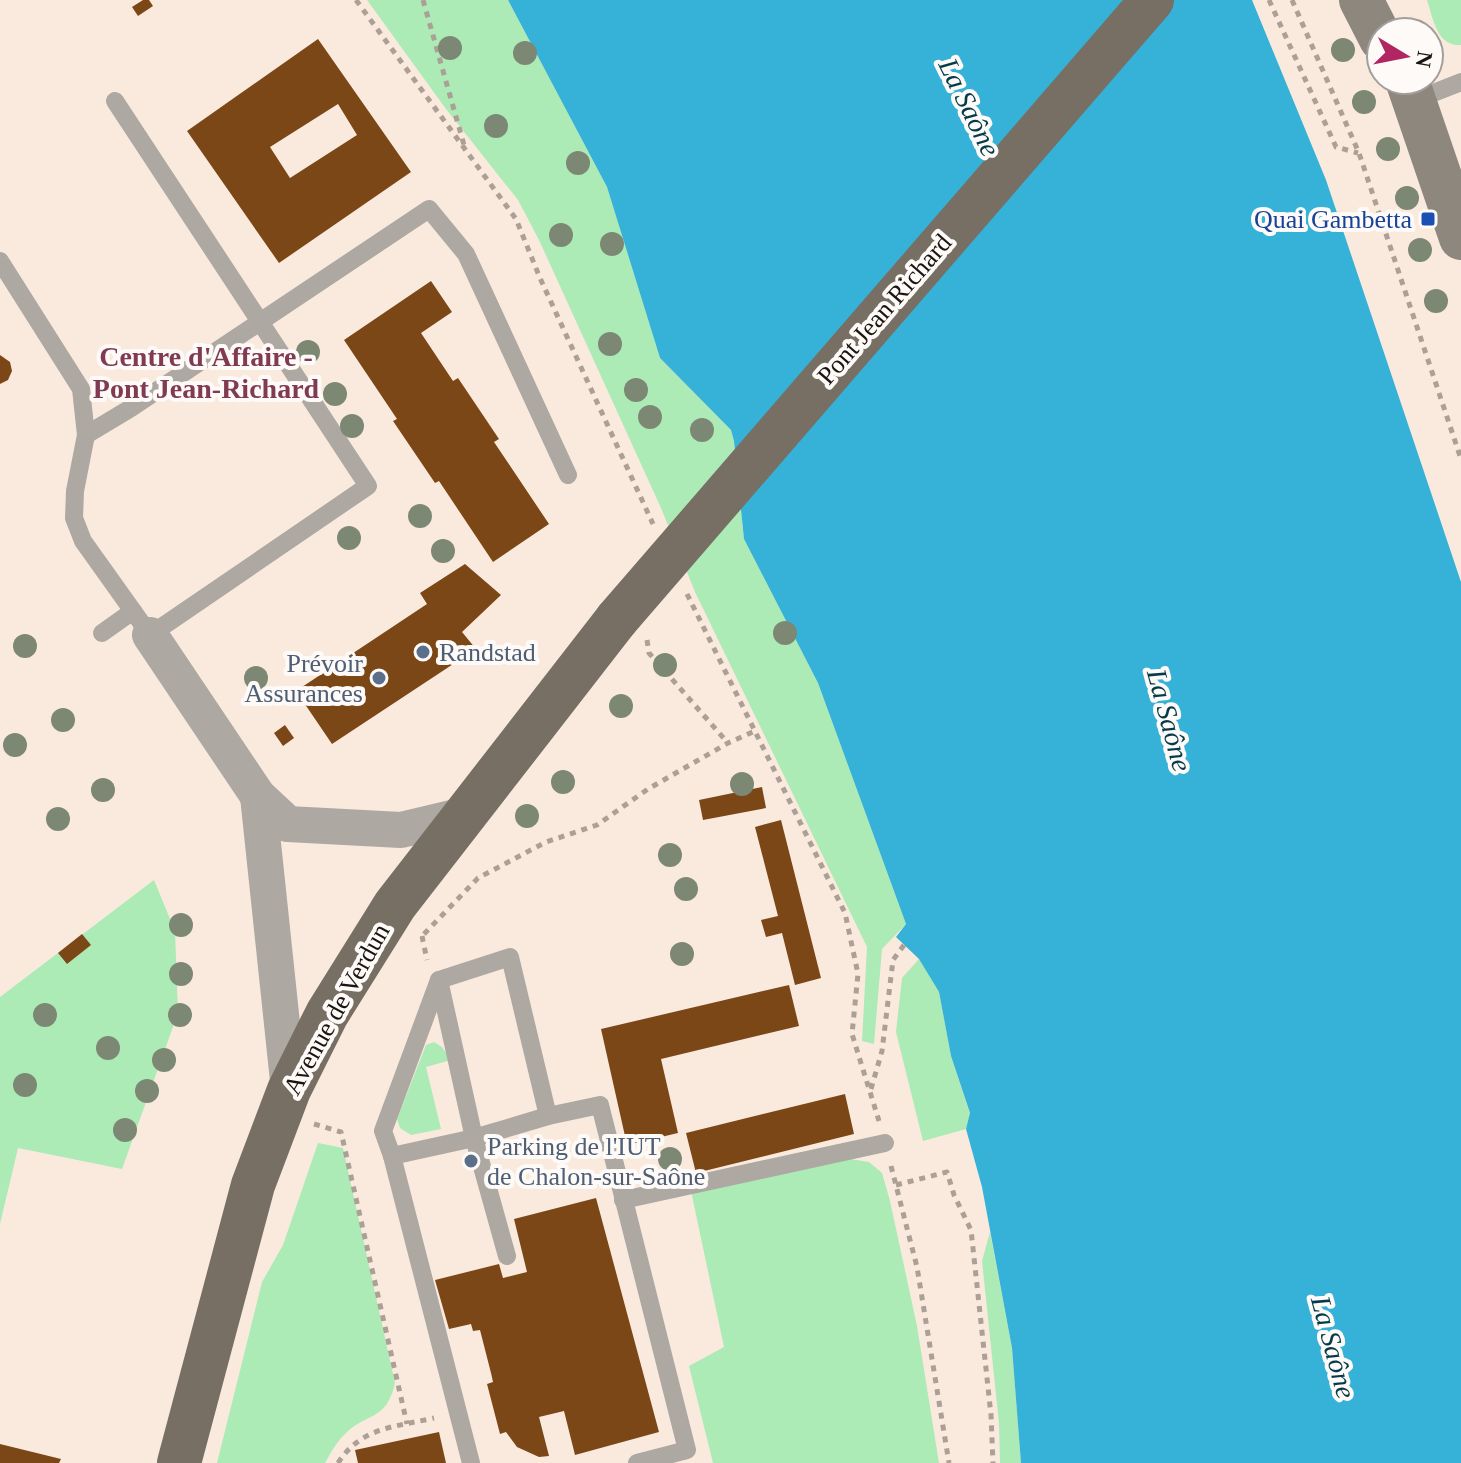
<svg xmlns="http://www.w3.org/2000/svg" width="1461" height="1463" font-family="Georgia,serif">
	<rect width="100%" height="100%" fill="#faeade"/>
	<g fill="#aceab6">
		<polygon points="367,0 508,0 607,187 660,358 731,430 734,441 744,539 818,683 906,924 882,949 874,1044 862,1041 867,947 695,592 661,508 539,240 518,200 446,109"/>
		<path d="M1427,0H1461V45C1437,47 1433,18 1427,0Z"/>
		<polygon points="154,880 175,931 178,1013 122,1169 18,1148 0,1224 0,997"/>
		<polygon points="919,959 939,992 951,1056 970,1114 966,1129 923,1141 896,1032 902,978"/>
		<polygon points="434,1042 442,1047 451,1060 426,1067 441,1129 411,1135 400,1128 397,1119 426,1045"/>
		<path d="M318,1143L343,1148L395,1383C386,1423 366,1411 343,1436C336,1443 330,1454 325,1463H217L262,1282L283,1245Z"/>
		<polygon points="850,1159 869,1162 882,1173 890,1201 917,1326 939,1463 713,1463 689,1366 724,1347 691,1191"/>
		<polygon points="990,1232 1012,1348 1021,1463 1000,1463 999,1423 982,1261"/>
	</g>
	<polygon fill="#36b1d7" points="508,0 1252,0 1326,180 1461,582 1461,1463 1021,1463 1012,1348 982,1187 966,1129 970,1113 951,1056 939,992 919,959 896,937 906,924 818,683 744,539 734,441 731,430 660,358 607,187"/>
	<g fill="#7c4717" fill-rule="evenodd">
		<polygon points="143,0 149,0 153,6 138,16 132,7"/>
		<path d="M318,39L411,172L279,263L187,131ZM338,104L357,135L290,178L270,147Z"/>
		<polygon points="431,281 452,312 421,333 453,381 458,378 499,439 494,442 549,524 493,562 439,481 435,483 393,421 397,419 344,340"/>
		<polygon points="0,355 10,362 12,371 8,380 0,384"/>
		<polygon points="465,564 501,595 462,632 476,649 332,744 296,691 427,604 420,593"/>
		<polygon points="285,725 294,738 283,746 274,733"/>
		<polygon points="762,787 766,808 703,820 699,800"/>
		<polygon points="781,820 821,978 795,985 782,933 766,937 761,920 778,916 755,827"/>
		<polygon points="82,934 91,945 67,964 58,953"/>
		<polygon points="789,985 799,1026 661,1059 678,1133 627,1145 601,1029"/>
		<polygon points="845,1094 854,1134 696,1173 686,1133"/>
		<polygon points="596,1198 659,1432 575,1455 564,1411 539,1417 549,1456 539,1457 517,1447 506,1432 500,1434 487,1384 493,1382 491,1373 480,1330 473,1331 471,1324 449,1329 435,1280 499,1264 503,1278 527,1272 514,1219"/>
		<polygon points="439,1432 446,1463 358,1463 355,1450"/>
		<polygon points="0,1444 61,1459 59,1463 0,1463"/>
	</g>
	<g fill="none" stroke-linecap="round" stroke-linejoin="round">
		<g stroke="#aca096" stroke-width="5" stroke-dasharray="6 6" stroke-linecap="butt">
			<polyline points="356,0 516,219 540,278 653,524"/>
			<polyline points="423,0 464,145"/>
			<polyline points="1269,0 1336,147 1358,153"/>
			<polyline points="1292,0 1359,153 1461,459"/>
			<polyline points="687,594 845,913 858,974 852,1034 879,1121"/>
			<polyline points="647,640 649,653 728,743"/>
			<polyline points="424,934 478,878 546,842 597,825 648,789 728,743 755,731"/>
			<polyline points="422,936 427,960"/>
			<polyline points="871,1089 882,1051 893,960 904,945"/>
			<polyline points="314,1124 341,1132 407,1424"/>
			<polyline points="891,1166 917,1267 949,1463"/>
			<polyline points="896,1185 947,1172 954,1195 971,1230 991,1415 993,1463"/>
			<path d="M338,1463C361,1427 395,1427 434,1418"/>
		</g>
		<g stroke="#ada8a2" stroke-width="18">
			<polyline points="1413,101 1461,82"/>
			<polyline points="0,261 81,389 86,435 75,491 74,518 83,541 150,635 368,486 115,101"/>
			<polyline points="86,435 131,408 429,209 466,254 568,475"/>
			<polyline points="102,633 133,611"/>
			<polyline points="392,1156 383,1131 439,980"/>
			<polyline points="623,1200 885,1143"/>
			<polyline points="507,1256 474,1138 439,980 510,957 548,1116 600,1105 687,1450 637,1463"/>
			<polyline points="471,1463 392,1156 474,1138 548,1116"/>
		</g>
		<g stroke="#ada8a2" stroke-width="36">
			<polyline points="150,635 258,796 288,824 401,830 464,815"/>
			<polyline points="258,796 289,1090"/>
		</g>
		<g stroke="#8d877e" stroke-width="44">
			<polyline points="1361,0 1381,39"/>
			<polyline points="1407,80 1461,238"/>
		</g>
		<polyline stroke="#776f64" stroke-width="44" points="179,1463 253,1185 289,1090 327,1014 395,905 617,619"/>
		<polyline stroke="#776f64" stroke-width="44" points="617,619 1152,0"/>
	</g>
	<g fill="#7d8874">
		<circle cx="450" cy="48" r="12"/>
		<circle cx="1343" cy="50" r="12"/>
		<circle cx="525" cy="53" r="12"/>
		<circle cx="1364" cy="102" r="12"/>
		<circle cx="496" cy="126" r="12"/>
		<circle cx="1388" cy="149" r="12"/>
		<circle cx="578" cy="163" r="12"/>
		<circle cx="1407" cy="198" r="12"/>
		<circle cx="561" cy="235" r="12"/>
		<circle cx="612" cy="244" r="12"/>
		<circle cx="1420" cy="250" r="12"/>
		<circle cx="1436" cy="301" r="12"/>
		<circle cx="610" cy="344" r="12"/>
		<circle cx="308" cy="352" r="12"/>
		<circle cx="636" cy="390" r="12"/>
		<circle cx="335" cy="394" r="12"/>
		<circle cx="650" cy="417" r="12"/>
		<circle cx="352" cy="426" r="12"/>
		<circle cx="702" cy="430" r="12"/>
		<circle cx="420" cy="516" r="12"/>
		<circle cx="349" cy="538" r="12"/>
		<circle cx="443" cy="551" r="12"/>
		<circle cx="785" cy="633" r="12"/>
		<circle cx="25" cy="646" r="12"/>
		<circle cx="665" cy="665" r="12"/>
		<circle cx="256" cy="678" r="12"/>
		<circle cx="621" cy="706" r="12"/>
		<circle cx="63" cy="720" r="12"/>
		<circle cx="15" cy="745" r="12"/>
		<circle cx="563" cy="782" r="12"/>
		<circle cx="742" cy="784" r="12"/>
		<circle cx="103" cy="790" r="12"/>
		<circle cx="527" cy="816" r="12"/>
		<circle cx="58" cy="819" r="12"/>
		<circle cx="670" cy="855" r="12"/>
		<circle cx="686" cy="889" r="12"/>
		<circle cx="181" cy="925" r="12"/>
		<circle cx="682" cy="954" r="12"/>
		<circle cx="181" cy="974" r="12"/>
		<circle cx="45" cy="1015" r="12"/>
		<circle cx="180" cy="1015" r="12"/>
		<circle cx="108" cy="1048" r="12"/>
		<circle cx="164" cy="1060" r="12"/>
		<circle cx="25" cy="1085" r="12"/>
		<circle cx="147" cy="1091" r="12"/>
		<circle cx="125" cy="1130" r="12"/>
		<circle cx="670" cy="1159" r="12"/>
	</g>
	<rect fill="#1a4fb4" stroke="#fdfaf7" stroke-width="3" x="1420" y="211" width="16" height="16" rx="4"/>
	<g fill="#5c6f8a" stroke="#fdfaf7" stroke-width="3">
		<circle cx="423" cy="652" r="8"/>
		<circle cx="379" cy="678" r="8"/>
		<circle cx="471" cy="1161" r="8"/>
	</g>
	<g text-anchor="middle" stroke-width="8" stroke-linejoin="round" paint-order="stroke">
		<g font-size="26" fill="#164399" stroke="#fdfaf7" text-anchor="end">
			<text x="1412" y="228">Quai Gambetta</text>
		</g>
		<g font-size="26" fill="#1a1511" stroke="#fdfaf7">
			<text transform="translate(884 309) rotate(-49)" y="9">Pont Jean Richard</text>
			<text transform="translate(336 1009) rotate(-61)" y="9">Avenue de Verdun</text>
		</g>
		<g font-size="26" fill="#4e5e75" stroke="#fdfaf7" text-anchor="start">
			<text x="439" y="661">Randstad</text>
			<text x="363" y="672" text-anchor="end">Prévoir<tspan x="363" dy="30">Assurances</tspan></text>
			<text x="487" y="1155">Parking de l'IUT<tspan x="487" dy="30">de Chalon-sur-Saône</tspan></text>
		</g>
		<g font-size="28" font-style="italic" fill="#043b4b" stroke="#fdfaf7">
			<text transform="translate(970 107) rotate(64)" y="10">La Saône</text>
			<text transform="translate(1170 720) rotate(75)" y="10">La Saône</text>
			<text transform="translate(1334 1347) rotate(75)" y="10">La Saône</text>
		</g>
		<g font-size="28" font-weight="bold" fill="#803a53" stroke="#fdfaf7">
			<text x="206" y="366">Centre d'Affaire -<tspan x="206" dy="32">Pont Jean-Richard</tspan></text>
		</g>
	</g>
	<g transform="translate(1405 56) rotate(100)"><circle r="38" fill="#fdfaf7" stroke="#a29e9b" stroke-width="2"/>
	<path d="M0-6L14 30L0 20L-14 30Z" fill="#b02562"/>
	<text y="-12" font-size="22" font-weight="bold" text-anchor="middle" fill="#1a1511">N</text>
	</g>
</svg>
